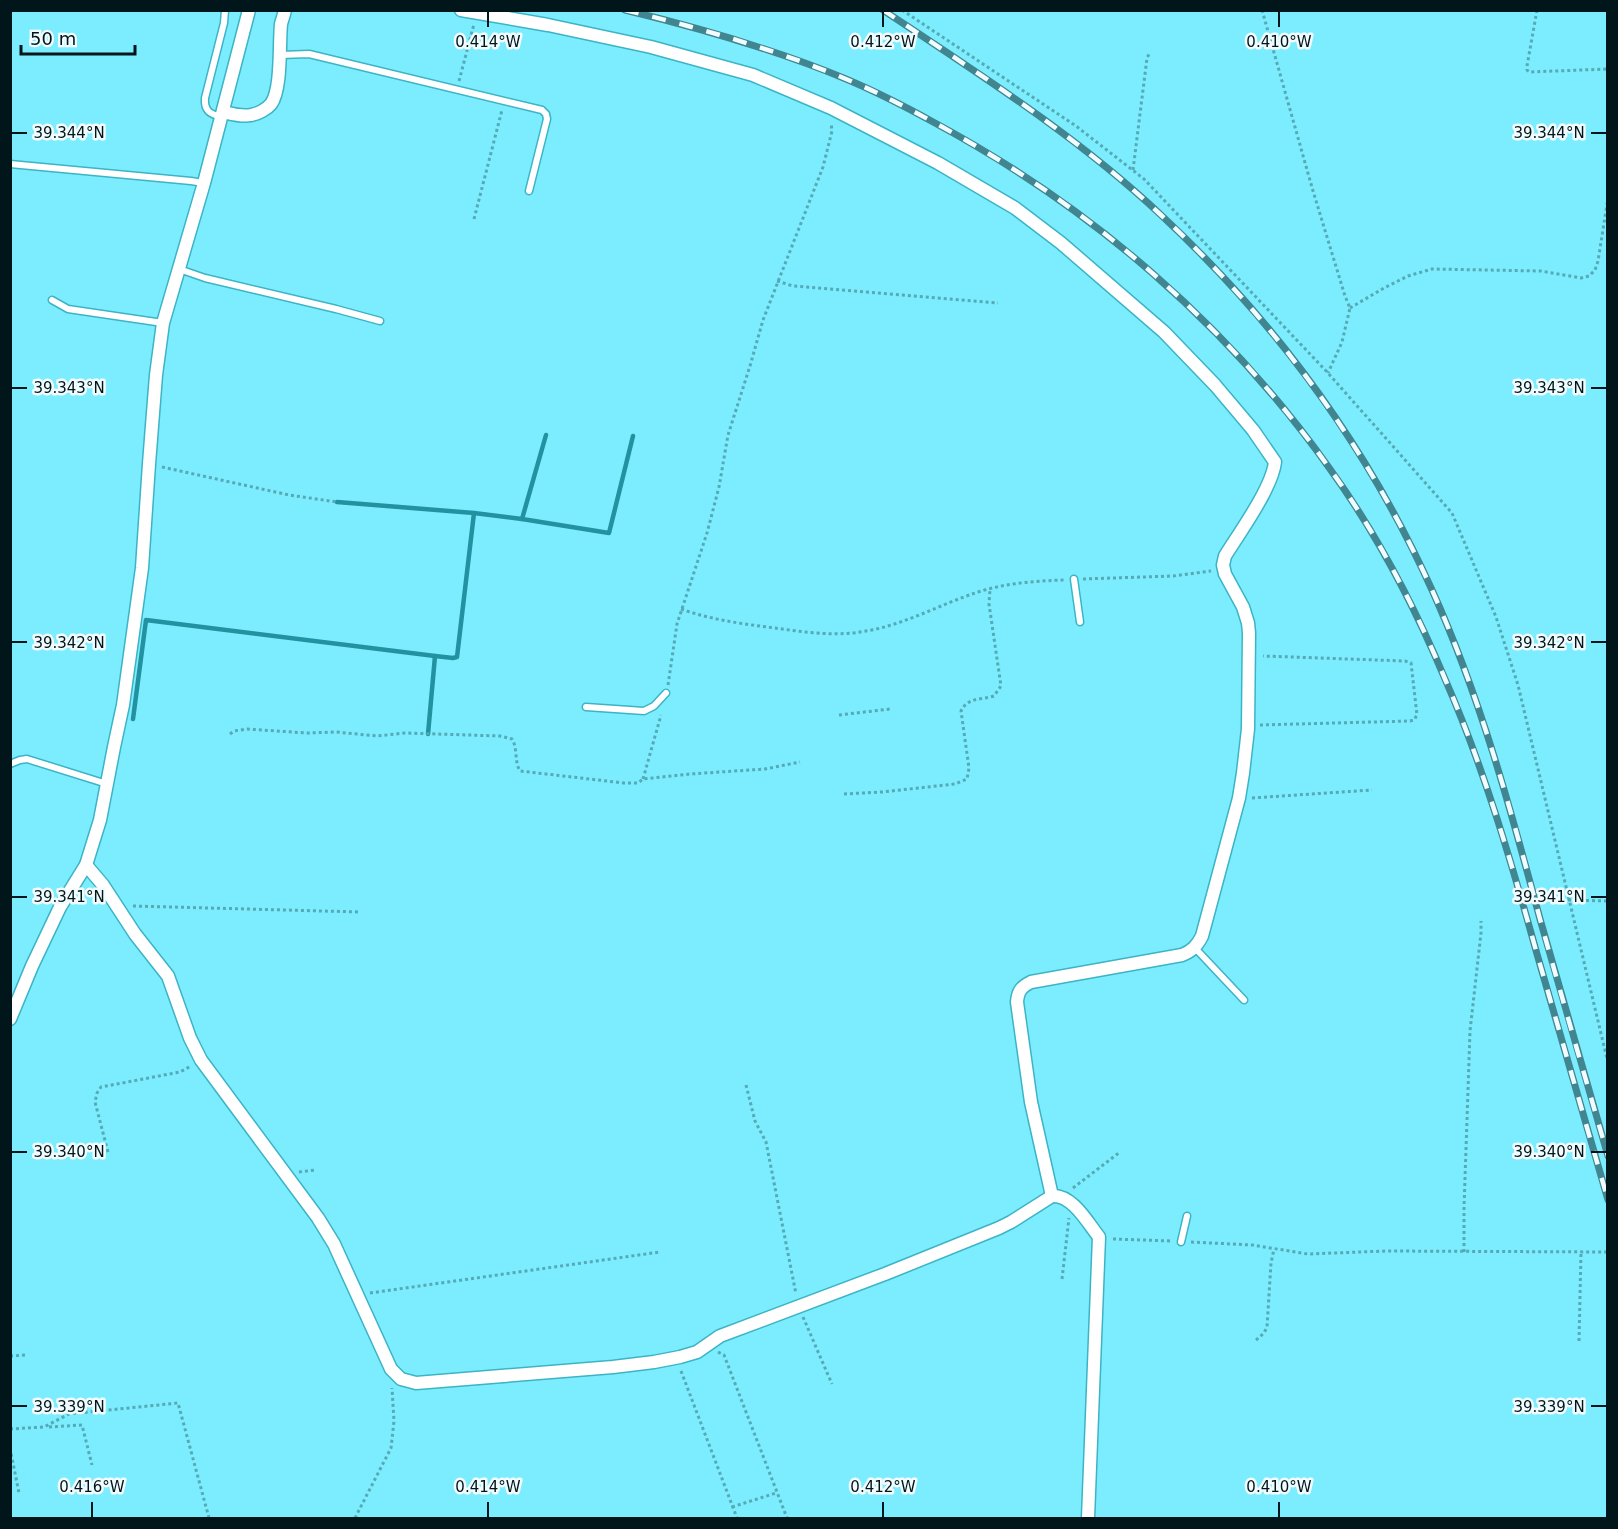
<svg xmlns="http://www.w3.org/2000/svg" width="1618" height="1529" font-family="'DejaVu Sans',sans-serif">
	<rect width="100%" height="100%" fill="#7cedfe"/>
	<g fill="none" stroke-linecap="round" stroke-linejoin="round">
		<g stroke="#2292a1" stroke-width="4.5">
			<polyline points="546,435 522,519 609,533 633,436"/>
			<polyline points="337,502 474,513 522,519"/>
			<polyline points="133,719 146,620 435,656 453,658 457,657 474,513"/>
			<polyline points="428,734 435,656"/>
		</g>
		<defs>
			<g id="service">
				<polyline points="280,55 309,54 542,110 546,114 547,119 529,191"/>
				<path d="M221,117C210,114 204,111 205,98L224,23L225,10"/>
				<polyline points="10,164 191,181 204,183"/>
				<polyline points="179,269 205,278 336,309 380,321"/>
				<polyline points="52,300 68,309 163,323"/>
				<polyline points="1074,579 1080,622"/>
				<polyline points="586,707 644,711 654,706 666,693"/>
				<polyline points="10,764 20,760 27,759 107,784"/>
				<polyline points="1195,948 1244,1000"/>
				<polyline points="1181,1242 1187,1216"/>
			</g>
			<g id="minor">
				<path d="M461,10L548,25L651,47L753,75L831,108L938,163L1015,208L1061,243L1164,332L1215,385L1253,430L1275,462C1272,488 1240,532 1225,556L1223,565L1225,574L1243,607L1248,623L1249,633L1248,729L1243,773L1239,798L1202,936C1197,946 1192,951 1182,955L1031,982C1021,987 1018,991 1017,1002L1031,1102L1052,1196"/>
				<path d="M223,112C232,114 242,117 251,115C258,114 267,109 271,104C282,89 279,43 281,24C282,20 284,15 285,10"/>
				<path d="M86,865L103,885L135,934L168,976L190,1038L201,1060L318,1218L334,1244L391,1369L401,1379L416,1383L613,1367L654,1362L680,1357L697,1352L720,1336L885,1274L999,1228L1011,1222L1052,1196C1072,1194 1088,1223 1099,1237L1088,1518"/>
				<polyline points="10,1019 32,966 60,907 86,865 100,820 114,747 123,705 142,568 149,464 156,375 163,323 204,183 249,10"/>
			</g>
		</defs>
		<use href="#service" stroke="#3cb4c5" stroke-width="9"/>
		<use href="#minor" stroke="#3cb4c5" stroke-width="15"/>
		<g stroke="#55aab6" stroke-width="3" stroke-dasharray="3 3" stroke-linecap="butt">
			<polyline points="902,10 1076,126 1144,179 1328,373 1452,513 1496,617 1518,685 1608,1063"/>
			<polyline points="1262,10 1313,191 1345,296 1350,308 1342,342 1328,373"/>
			<polyline points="1537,10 1527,66 1527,70 1529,72 1608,69"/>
			<polyline points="459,81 474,24"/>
			<polyline points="1133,170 1147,58 1150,52"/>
			<polyline points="474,219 502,110"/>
			<polyline points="777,281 793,286 998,303"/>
			<polyline points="1350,308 1384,288 1408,276 1432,269 1541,271 1581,278 1589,276 1595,270 1598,261 1608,198"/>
			<polyline points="162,467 289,495 337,502"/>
			<polyline points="1083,579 1173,576 1211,571"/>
			<path d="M681,609C712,620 743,624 775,628C804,632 836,637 866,631C904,625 941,604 978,592C1006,583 1035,581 1064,580"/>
			<polyline points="668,685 677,624 707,533 719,487 728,435 750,366 763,320 823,167 832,131 831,123"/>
			<polyline points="839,715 890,709"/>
			<polyline points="1260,725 1410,721 1414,720 1417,715 1411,663 1405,661 1263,656"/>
			<path d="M230,734L234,731L247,729L307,733L336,732L377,736L405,733L500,736L512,739C518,749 514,761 520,771L624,783H638L643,779L690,774L765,769L800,762"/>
			<polyline points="643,779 661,715"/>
			<path d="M844,794L882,792L955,784L967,779L969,768L961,711C968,697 981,700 994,696L1001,686L989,604L990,589"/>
			<polyline points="1252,798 1372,790"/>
			<polyline points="1568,900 1608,901"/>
			<polyline points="133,906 361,912"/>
			<polyline points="746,1085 755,1121 766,1142 796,1294"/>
			<polyline points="108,1152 95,1102 97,1093 101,1087 180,1072 191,1066"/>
			<polyline points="299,1172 315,1170"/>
			<polyline points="1073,1188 1120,1152"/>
			<polyline points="1113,1239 1172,1241"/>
			<polyline points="1191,1242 1252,1245 1308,1254 1386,1251 1608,1252"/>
			<polyline points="1464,1252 1464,1208 1470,1031 1481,933 1481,921"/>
			<polyline points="1062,1279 1069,1218"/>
			<polyline points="370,1293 660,1252"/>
			<polyline points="803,1317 832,1384"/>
			<polyline points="1256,1340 1264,1333 1267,1327 1271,1263 1274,1249"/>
			<polyline points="1579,1341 1581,1252"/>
			<polyline points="718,1352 724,1355 787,1518"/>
			<polyline points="10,1356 26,1355"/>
			<polyline points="681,1371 737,1518"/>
			<polyline points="49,1427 82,1425 92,1465"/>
			<polyline points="10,1429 44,1427 69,1414 178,1403 209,1518"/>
			<polyline points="10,1448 19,1493"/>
			<polyline points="732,1507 776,1493"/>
			<polyline points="355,1518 391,1448 394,1421 392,1388"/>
		</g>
		<use href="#service" stroke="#fff" stroke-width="6"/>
		<use href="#minor" stroke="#fff" stroke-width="12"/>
		<defs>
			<g id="rail">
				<path d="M625,10C700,28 774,49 846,79C877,92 906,107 935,123C1091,207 1227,324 1330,469C1377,534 1414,605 1445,679C1484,768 1511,861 1537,954C1561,1036 1584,1118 1608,1200"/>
				<path d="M883,10C979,74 1077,136 1161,215C1275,321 1368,448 1432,590C1480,696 1510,807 1540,919C1562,998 1585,1077 1608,1156"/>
			</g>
		</defs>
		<use href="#rail" stroke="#408590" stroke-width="7"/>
		<use href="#rail" stroke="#f2fcfe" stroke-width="4.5" stroke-dasharray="14" stroke-linecap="butt"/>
	</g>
	<path fill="none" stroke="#00161a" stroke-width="2" d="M488,12V27M883,12V27M1279,12V27M12,133H27M1591,133H1606M12,388H27M1591,388H1606M12,642H27M1591,642H1606M12,897H27M1591,897H1606M12,1152H27M1591,1152H1606M12,1406H27M1591,1406H1606M92,1502V1517M488,1502V1517M883,1502V1517M1279,1502V1517"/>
	<g font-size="15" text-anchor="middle" fill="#00161a" stroke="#f2fcfe" stroke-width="5" stroke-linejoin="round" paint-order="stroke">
		<text x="488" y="47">0.414°W</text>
		<text x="883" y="47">0.412°W</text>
		<text x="1279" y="47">0.410°W</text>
		<text x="69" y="138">39.344°N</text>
		<text x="1549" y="138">39.344°N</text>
		<text x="69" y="393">39.343°N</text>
		<text x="1549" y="393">39.343°N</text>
		<text x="69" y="648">39.342°N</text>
		<text x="1549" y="648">39.342°N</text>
		<text x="69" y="902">39.341°N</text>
		<text x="1549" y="902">39.341°N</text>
		<text x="69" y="1157">39.340°N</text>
		<text x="1549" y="1157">39.340°N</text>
		<text x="69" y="1412">39.339°N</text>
		<text x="1549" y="1412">39.339°N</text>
		<text x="92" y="1492">0.416°W</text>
		<text x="488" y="1492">0.414°W</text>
		<text x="883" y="1492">0.412°W</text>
		<text x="1279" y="1492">0.410°W</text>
	</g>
	<rect width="1618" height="1529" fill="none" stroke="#00161a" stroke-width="24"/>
	<path d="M21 45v9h114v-9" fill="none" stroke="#00161a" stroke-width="3"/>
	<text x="30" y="45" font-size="18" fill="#00161a" stroke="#f2fcfe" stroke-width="4.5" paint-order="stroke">50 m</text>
</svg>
